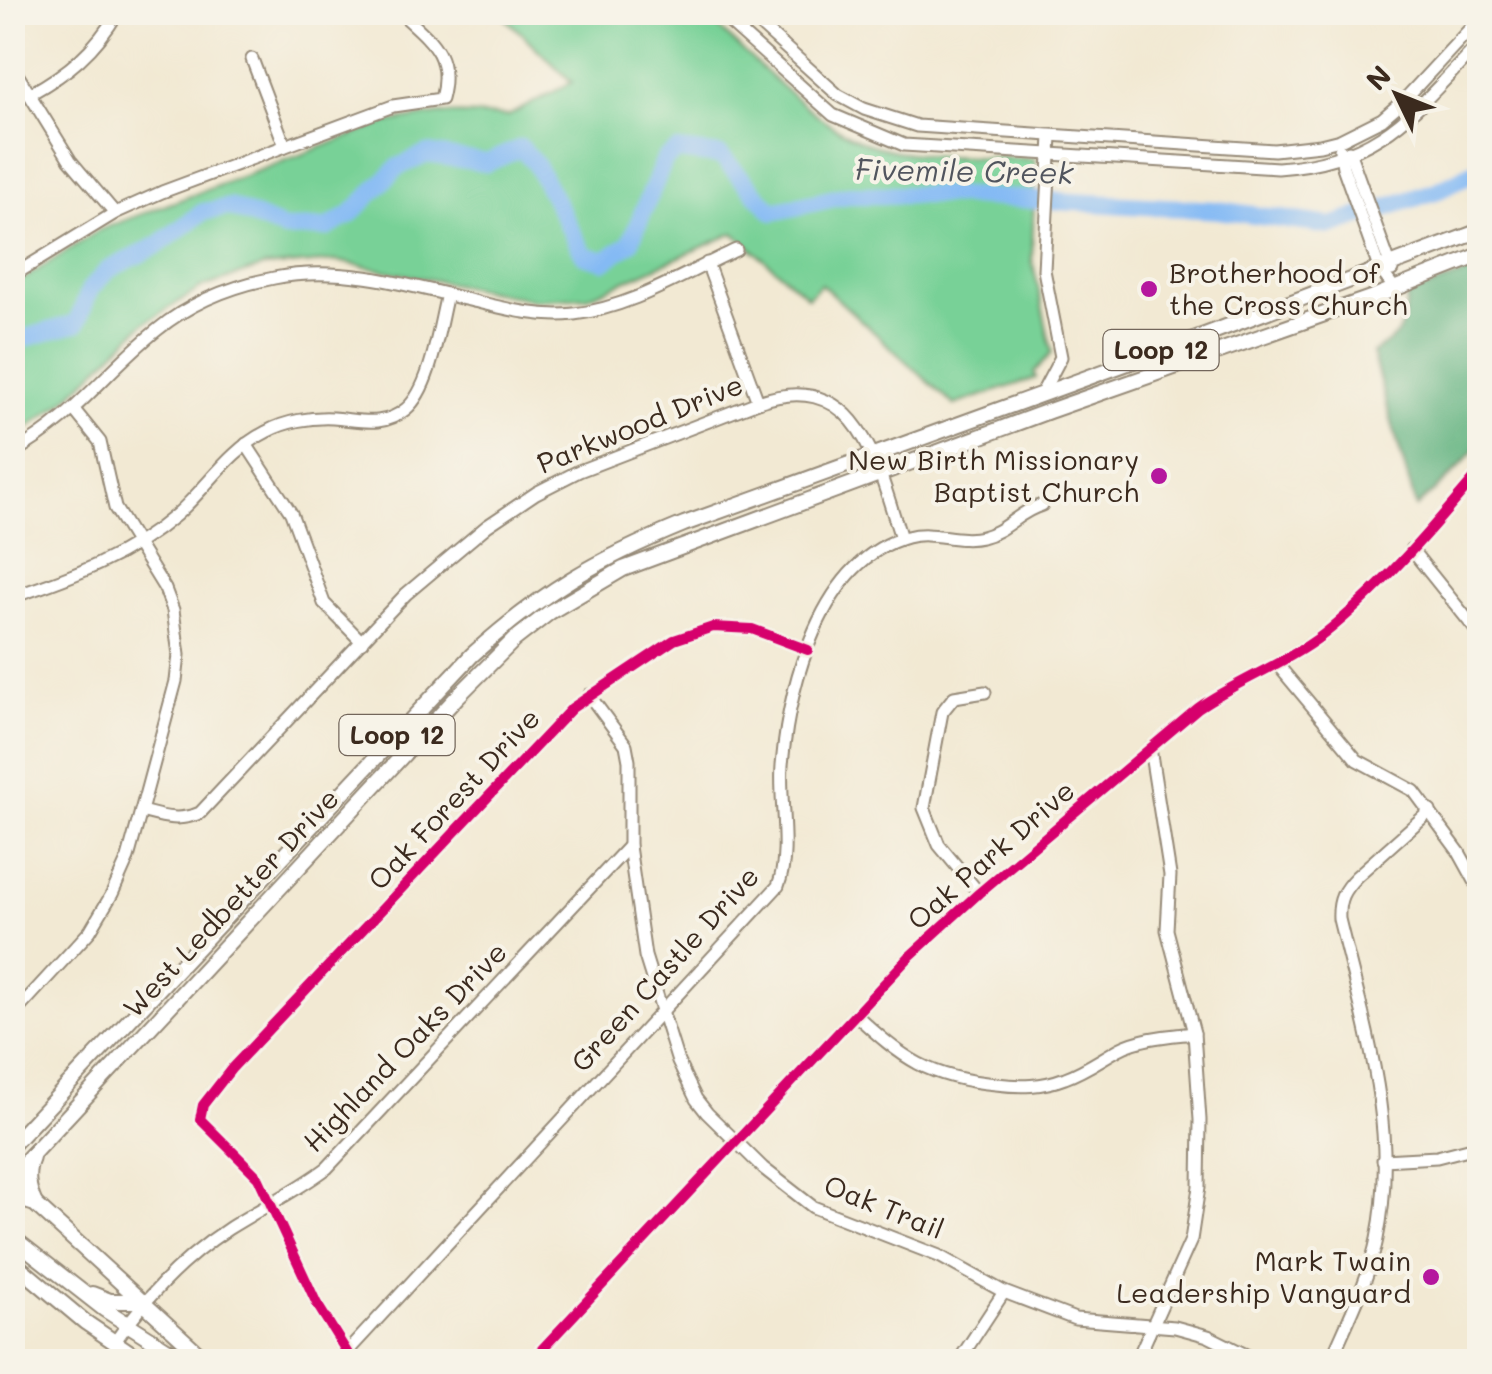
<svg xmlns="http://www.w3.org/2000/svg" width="1492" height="1374" font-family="Mali,sans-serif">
	<rect width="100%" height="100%" fill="#f7f3e8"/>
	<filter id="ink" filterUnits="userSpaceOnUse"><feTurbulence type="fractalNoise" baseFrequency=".01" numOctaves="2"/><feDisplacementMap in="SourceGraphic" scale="20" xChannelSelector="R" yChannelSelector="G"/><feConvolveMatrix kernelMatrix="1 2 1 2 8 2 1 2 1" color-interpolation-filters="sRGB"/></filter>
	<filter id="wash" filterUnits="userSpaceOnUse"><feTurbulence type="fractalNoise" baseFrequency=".0048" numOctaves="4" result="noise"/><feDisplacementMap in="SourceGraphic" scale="40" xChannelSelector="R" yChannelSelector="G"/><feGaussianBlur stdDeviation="2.25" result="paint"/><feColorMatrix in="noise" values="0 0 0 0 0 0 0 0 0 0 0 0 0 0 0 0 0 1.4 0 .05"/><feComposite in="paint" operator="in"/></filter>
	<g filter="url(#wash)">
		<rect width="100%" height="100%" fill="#f2e9d3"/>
		<path fill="#78d197" stroke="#5a7e5a" stroke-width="2.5" d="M500,13H702C748,53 810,122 866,143C910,160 986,156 1035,159L1032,259L1052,353L1034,372L1036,378L954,405L821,284L808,297L734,233L588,297L534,300L336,261L263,267L203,287L143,324L66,400L13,438V286L99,230L386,123L440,114L508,116L572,82Z"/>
		<path fill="#62b380" stroke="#4e6e4f" stroke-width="2.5" d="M1479,268V445L1450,477L1416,507L1372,353C1401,337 1404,328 1407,296Z"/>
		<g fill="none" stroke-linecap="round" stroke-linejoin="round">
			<polyline stroke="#84baf4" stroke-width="18" points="12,342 77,323 90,289 108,270 158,245 203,212 230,207 284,229 327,228 350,215 398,167 427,154 487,163 521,148 535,163 584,255 605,261 630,243 665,159 678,151 721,156 773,212 848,195 948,195 1218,210 1331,226 1439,190 1480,169"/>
		</g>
	</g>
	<g filter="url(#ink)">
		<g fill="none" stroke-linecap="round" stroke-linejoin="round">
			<defs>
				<g id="minor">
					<path d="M718,12L833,115L904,145L1278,168C1381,161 1413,112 1480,43"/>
					<polyline points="746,12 838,95 864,109 917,126 1274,150 1320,145 1340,140 1382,119 1404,100 1480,18"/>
					<polyline points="252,59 285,146"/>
					<polyline points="12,66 70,160 115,213"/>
					<path d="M30,94C68,73 95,51 118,12"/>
					<polyline points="1340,150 1343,167 1379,268 1395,289"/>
					<polyline points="1349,151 1392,270"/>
					<polyline points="707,263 758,402"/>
					<path d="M12,276L115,213L162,192L393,106L441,99C453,54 430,40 400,12"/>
					<polyline points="1042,393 1061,357 1044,270 1051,136"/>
					<polyline points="246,444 291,513 324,603 362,642"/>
					<path d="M12,453C76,418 103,373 157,330C190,303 232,286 274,278C339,265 406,284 469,300C503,308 538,318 574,314C631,308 685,273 736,250"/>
					<polyline points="1411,549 1480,635"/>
					<path d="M12,597C72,577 127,557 176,515C207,488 228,451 266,432C285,421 311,417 333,418C360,420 383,428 406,409C431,388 439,326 447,294"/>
					<polyline points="1277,664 1357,760 1414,791 1459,852 1480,890"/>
					<polyline points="589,695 626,745 629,761 629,846 645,956 678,1062 696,1099 707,1113 763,1168 813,1207 939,1256 1004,1292 1075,1319 1175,1327 1208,1336 1260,1362"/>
					<path d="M141,811C164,817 178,822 200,813L406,594L487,526L536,493L579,471L758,402C860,367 877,466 901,538"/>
					<polyline points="979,893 939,845 924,808 942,712 954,697 985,692"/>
					<path d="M855,1014C903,1059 929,1078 996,1084C1020,1087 1042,1087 1065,1078C1085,1071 1101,1059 1119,1049C1143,1037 1169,1036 1194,1033"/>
					<polyline points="12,1016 90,931 112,894 128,858 141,811 176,681 179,655 173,610 165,589 115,508 100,442 75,411"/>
					<polyline points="1383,1160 1437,1157 1480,1146"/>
					<path d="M114,1343C145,1298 182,1259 228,1229C261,1208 295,1192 327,1168L629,846"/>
					<path d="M347,1352L778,886C791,853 779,801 782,765C789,686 820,561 907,537C933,530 957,543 982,537C1005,532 1019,511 1042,505"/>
					<polyline points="353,1362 317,1304 258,1177 200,1119 203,1105 232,1068 572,708 674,640 713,627 752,629 808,650"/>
					<path d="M530,1362L910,956L979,893L1198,708C1238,680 1285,664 1324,634C1382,588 1432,528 1480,472"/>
					<polyline points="763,1362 784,1357 800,1362"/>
					<polyline points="958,1362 1004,1292"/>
					<polyline points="1136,1362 1191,1240 1199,1187 1200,1120 1194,1033 1167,930 1170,875 1150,748"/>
					<path d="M1330,1362C1347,1322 1368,1282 1377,1239C1400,1131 1364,1023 1339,919C1338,900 1343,890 1357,876L1430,811"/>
				</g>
				<g id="major">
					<path d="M12,1145L472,655C543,591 596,560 684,524L1194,339L1480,231"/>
					<path d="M32,1158C25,1174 28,1189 35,1204"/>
					<polyline points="12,1176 457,697 514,640 550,612 623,569 1049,411 1376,296 1480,255"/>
					<polyline points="12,1197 35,1204 208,1362"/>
					<polyline points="12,1237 104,1309 187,1362"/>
					<polyline points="12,1261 85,1322 144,1362"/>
					<polyline points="92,1294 110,1301 144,1301"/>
				</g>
			</defs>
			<use href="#minor" stroke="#968a78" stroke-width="15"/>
			<use href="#major" stroke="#968a78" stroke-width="18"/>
			<use href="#minor" stroke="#fff" stroke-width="11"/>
			<use href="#major" stroke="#fff" stroke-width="14"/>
			<defs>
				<g id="cycleway">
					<polyline points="353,1362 317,1304 258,1177 200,1119 203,1105 232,1068 572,708 674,640 713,627 752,629 808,650"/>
					<path d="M530,1362L910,956L979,893L1198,708C1238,680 1285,664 1324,634C1382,588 1432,528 1480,472"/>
				</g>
			</defs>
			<use href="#cycleway" stroke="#f7f3e8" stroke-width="16"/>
			<use href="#cycleway" stroke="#d6006c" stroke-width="10"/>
		</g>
	</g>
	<g fill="#b5179e" stroke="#f7f3e8" stroke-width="4">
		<circle cx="1149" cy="289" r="10"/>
		<circle cx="1159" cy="476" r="10"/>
		<circle cx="1431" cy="1277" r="10"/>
	</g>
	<g text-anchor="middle" stroke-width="8" stroke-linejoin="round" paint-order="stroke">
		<g fill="#f7f3e8" stroke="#73665b" stroke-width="2.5">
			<rect x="1103.5" y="330" width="115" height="40" rx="8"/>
			<rect x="339.5" y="715" width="115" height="40" rx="8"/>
		</g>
		<g font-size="25" font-weight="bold" fill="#3b2a1e">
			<text x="1161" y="359">Loop 12</text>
			<text x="397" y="744">Loop 12</text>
		</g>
		<g font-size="28" fill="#3b2a1e" stroke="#f7f3e8" text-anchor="end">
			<text x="1169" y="283" text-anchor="start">Brotherhood of<tspan x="1169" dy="32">the Cross Church</tspan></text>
			<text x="1139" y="470">New Birth Missionary<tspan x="1139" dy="32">Baptist Church</tspan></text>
			<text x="1411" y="1271">Mark Twain<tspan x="1411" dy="32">Leadership Vanguard</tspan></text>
		</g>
		<g font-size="28" fill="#3b2a1e" stroke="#f7f3e8">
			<text transform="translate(640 424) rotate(-22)" y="10">Parkwood Drive</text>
			<text transform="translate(454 799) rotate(-47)" y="10">Oak Forest Drive</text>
			<text transform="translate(991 855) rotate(-41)" y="10">Oak Park Drive</text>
			<text transform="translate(231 903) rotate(-47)" y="10">West Ledbetter Drive</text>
			<text transform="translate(665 969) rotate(-48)" y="10">Green Castle Drive</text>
			<text transform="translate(405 1047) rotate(-46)" y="10">Highland Oaks Drive</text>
			<text transform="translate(884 1207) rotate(22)" y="10">Oak Trail</text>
		</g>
		<g font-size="30" font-style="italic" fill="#51555e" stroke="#f7f3e8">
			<text transform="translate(964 172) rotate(1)" y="10">Fivemile Creek</text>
		</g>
	</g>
	<rect width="1492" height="1374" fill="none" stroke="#f7f3e8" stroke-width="50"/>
	<g transform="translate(1397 95) rotate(313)" stroke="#f7f3e8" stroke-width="8" paint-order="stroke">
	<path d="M0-8L18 38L0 25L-18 38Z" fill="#3b2a1e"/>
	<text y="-15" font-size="28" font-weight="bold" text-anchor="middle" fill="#3b2a1e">N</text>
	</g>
</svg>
